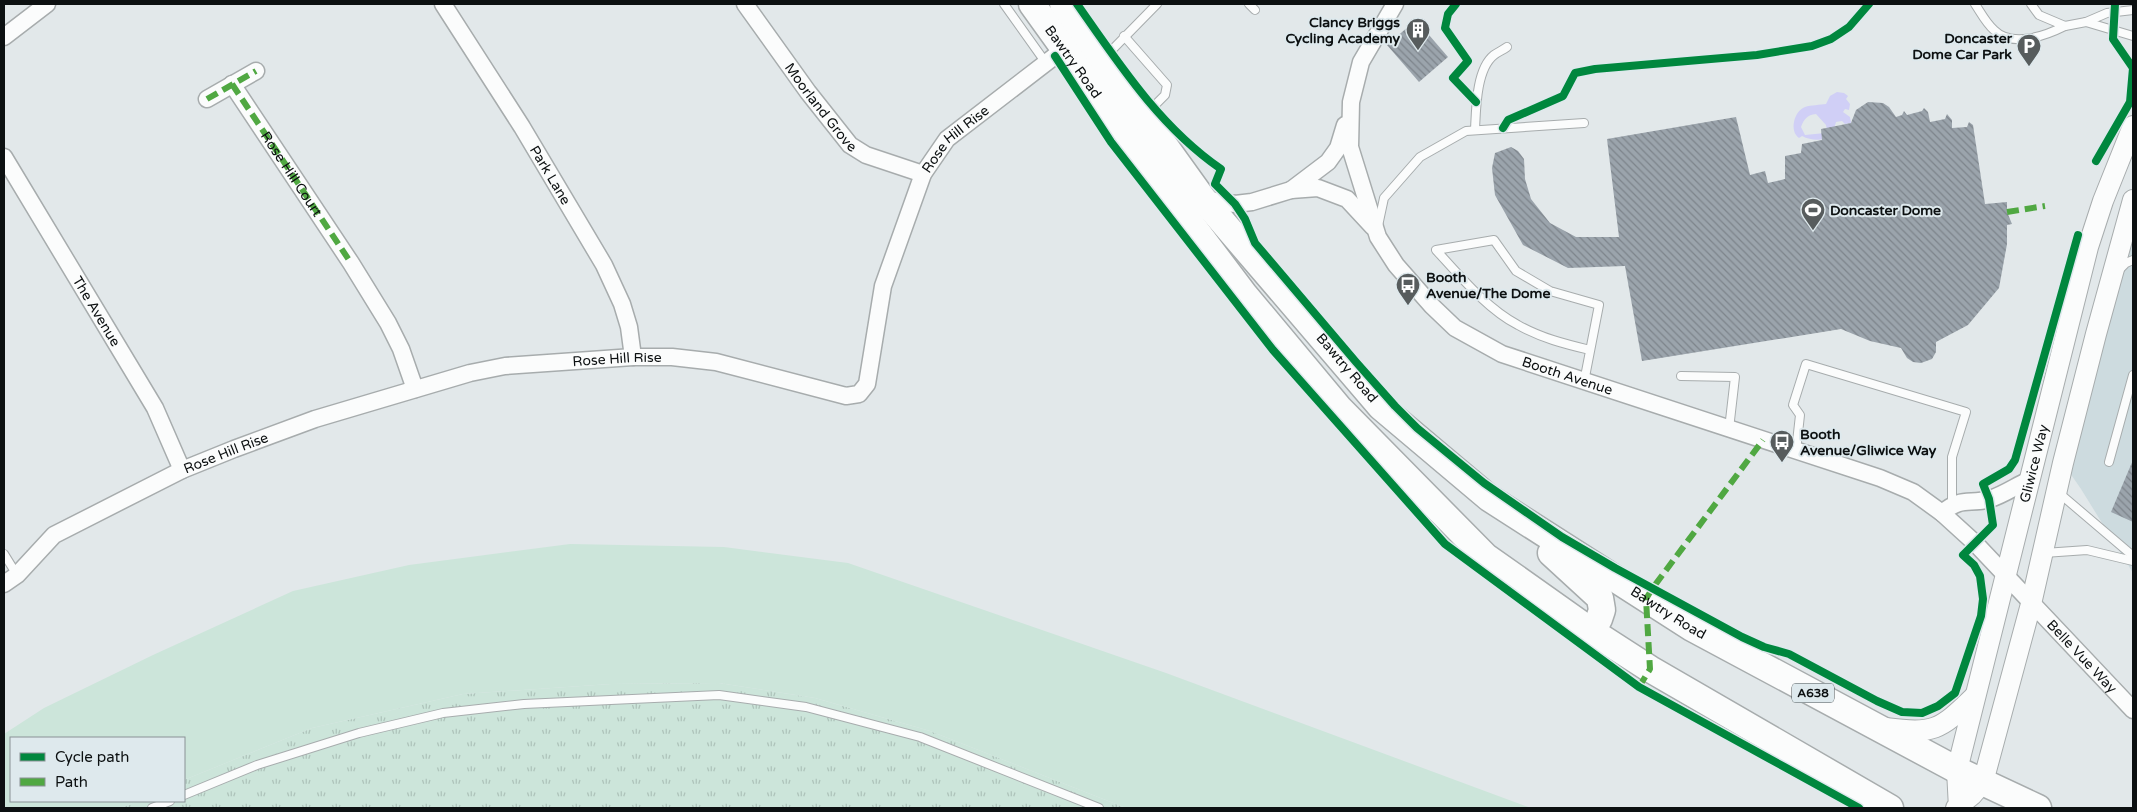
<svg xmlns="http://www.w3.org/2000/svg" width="2137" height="812" font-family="'Varela Round',sans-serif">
	<defs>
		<pattern id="grass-tufts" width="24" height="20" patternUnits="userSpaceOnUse" patternTransform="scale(1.25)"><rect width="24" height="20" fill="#cce5da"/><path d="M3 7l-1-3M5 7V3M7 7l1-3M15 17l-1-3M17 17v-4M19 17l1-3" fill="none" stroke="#aec3ba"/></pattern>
		<pattern id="building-back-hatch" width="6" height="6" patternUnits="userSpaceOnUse" patternTransform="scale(1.25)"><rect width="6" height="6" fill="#9ba4ac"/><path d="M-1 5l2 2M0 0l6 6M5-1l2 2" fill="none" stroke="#7d848b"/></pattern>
	</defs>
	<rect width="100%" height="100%" fill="#e2e8ea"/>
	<polygon fill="#cddbdf" points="2133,200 2133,573 2081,489 2063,463"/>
	<polygon fill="url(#grass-tufts)" points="719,683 815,698 930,731 1126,808 121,808 137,801 184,801 184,780 312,728 463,694 611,684"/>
	<polygon fill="#cce5da" points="570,544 724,547 848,563 1166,673 1531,808 1126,808 930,731 815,698 719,683 611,684 463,694 312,728 184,780 184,738 11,738 11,801 137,801 121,808 4,808 4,734 44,708 153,655 293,591 409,565"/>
	<path fill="#d0cff6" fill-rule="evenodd" d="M1837,92L1844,93L1848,96L1846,99L1850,104L1849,110L1845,109L1843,112L1850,117L1851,123L1845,124L1842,121L1836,122L1832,136C1822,141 1812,141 1802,136L1799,138C1789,131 1794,111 1805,107C1811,105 1820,105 1826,104L1830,96ZM1816,114L1826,125L1827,130L1825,133L1805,135L1801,127C1804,119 1807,115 1816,114Z"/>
	<g fill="url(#building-back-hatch)">
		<polygon points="1416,20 1448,57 1419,82 1387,45"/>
		<polygon points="1868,102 1883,103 1889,107 1896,117 1902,115 1904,111 1907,115 1922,111 1924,108 1928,112 1930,122 1945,119 1947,114 1952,120 1952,128 1967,127 1969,122 1973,125 1985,204 2007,202 2007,212 2012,224 2007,225 2007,244 1999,288 1968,325 1936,342 1936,352 1932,359 1921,363 1913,362 1907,358 1901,348 1870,341 1841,329 1642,361 1625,266 1568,268 1523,245 1495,195 1492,168 1495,153 1511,147 1518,151 1524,159 1525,179 1531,199 1550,223 1576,237 1619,237 1607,139 1736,117 1750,175 1765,171 1768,183 1785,179 1785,156 1801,153 1802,144 1822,140 1821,129 1851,123 1856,110"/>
		<polygon points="2133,460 2133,522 2111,512"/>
	</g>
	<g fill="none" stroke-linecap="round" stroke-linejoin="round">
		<defs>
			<g id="service">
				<polyline points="1004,4 1046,63"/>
				<polyline points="1249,4 1255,10"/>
				<path d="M1975,4C1981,13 1986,23 1994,30C2012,48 2045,36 2065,26L2039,15L2031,4"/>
				<polyline points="2086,22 2133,36"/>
				<polyline points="2065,26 2086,22 2107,13 2133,10"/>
				<polyline points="1124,36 1167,85 1165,95 1147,113"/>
				<polyline points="1106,56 1157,4"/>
				<path d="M1475,130C1476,110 1476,69 1494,55C1498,52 1503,50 1507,47"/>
				<polyline points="1378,226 1384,198 1420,157 1466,131 1584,123"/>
				<polyline points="2119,270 2126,263 2133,260"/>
				<polyline points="1681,376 1735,377 1729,429"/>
				<path d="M1584,382L1599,305L1550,291L1516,271L1494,240L1436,250C1459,275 1487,309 1518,325C1541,338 1565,344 1590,350"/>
				<polyline points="1796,451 1800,415 1793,405 1806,364 1966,412 1952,457 1952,505"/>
				<polyline points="2109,462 2133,375"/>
				<polyline points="2059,493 2133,556"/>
				<polyline points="2044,553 2087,550 2133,561"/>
				<polyline points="4,554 17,575"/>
				<polyline points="184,795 257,765 359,733 443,713 524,704 719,695 806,707 920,737 1099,808"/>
				<polyline points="152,808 170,801"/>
			</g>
			<g id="minor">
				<path id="s1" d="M443,4L522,127L604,265L622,304L629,327L633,357"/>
				<path id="s2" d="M745,4L808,92L850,145L866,155L923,174"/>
				<path id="s3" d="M1395,4L1361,62L1351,102L1350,147L1378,237L1396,265L1432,306L1455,328L1502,354L1880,478L1913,492L1942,513L1975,543L2133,710"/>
				<polyline points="4,37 47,4"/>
				<polyline points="232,84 351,263 388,323 401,349 415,389"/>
				<polyline points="207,99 256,71"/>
				<path id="s4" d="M4,157L155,408L182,470"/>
				<polyline points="1291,190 1328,162 1338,148 1345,125"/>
				<polyline points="1201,199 1235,204 1252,202 1291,190 1318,188 1347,199 1373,227"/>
				<path d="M1942,513C1962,496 1969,505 1990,499C2003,495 2016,486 2029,480"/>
				<path id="s5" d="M4,584L17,575L54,535L182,470L234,449L315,419L470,373L505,366L633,357H672L716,362L846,396L859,394L867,384L883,286L923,174L947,139L1064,49"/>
			</g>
			<g id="tertiary">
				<path d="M1885,728C1934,734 1939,731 1974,697"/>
				<polyline points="1956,808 1972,795 1983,782 2031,604 2063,463 2096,334 2133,200"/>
				<path id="s6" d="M1959,808L1957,770L2088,247L2103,201L2133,126"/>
			</g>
			<g id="trunk">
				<path id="s7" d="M1032,4L1170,196L1244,294L1340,409L1485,556L1591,631L1650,669L1890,808"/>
				<path id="s8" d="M1063,4L1203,199L1381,407L1489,498L1692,628L1957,770L2038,808"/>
				<polyline points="1551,553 1600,598 1602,610 1599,619 1591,631"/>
			</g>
		</defs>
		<use href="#service" stroke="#a7acad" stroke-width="10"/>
		<use href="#minor" stroke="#a7acad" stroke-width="19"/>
		<use href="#tertiary" stroke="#a7acad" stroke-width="22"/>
		<use href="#trunk" stroke="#a7acad" stroke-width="29"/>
		<use href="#service" stroke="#fbfcfc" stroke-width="8"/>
		<use href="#minor" stroke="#fbfcfc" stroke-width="16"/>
		<use href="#tertiary" stroke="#fbfcfc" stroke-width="20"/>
		<use href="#trunk" stroke="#fbfcfc" stroke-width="26"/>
		<g stroke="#50a842" stroke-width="6" stroke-dasharray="12 6" stroke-linecap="butt">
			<path id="s9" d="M232,84L351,263"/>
			<polyline points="207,99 256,71"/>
			<polyline points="2007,212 2045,206"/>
			<polyline points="1639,687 1650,669 1646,599 1652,589 1763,440"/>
		</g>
		<defs>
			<g id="cycleway">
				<path d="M1077,4C1119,64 1160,127 1221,169L1215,184L1235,204L1245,219L1255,243L1356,362L1395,406L1417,428L1484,483L1562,537L1615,568L1742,637L1764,647L1789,654L1877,701L1902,712L1922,713L1938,706L1955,693L1981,616L1983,599L1980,576L1974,565L1963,555L1993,525L1989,499L1983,484L2009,469L2015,460L2078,235"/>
				<polyline points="1456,4 1448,14 1445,28 1468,61 1453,78 1476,102"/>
				<polyline points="2115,4 2113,39 2133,68"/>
				<polyline points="1055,56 1111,142 1273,350 1445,544 1639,687 1859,808"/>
				<polyline points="1503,128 1508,120 1563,96 1575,73 1595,69 1757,55 1812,46 1831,39 1849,27 1869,4"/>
				<polyline points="2096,161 2130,102 2133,68"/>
			</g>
		</defs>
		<use href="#cycleway" stroke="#dee9ed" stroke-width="11"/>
		<use href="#cycleway" stroke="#00873e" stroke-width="8"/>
	</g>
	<defs>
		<symbol id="building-pin" viewBox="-11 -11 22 30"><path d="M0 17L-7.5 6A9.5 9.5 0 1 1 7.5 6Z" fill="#575c5d" stroke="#dee9ed"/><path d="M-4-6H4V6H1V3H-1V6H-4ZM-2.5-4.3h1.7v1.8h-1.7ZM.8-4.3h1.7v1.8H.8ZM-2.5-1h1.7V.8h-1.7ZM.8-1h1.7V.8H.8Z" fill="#fff"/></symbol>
		<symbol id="parking-pin" viewBox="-11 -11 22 30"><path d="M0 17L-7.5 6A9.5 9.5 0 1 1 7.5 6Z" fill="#575c5d" stroke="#dee9ed"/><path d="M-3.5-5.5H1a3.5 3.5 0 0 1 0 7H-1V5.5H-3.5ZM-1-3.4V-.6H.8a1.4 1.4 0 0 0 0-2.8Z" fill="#fff"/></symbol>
		<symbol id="stadium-pin" viewBox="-11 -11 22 30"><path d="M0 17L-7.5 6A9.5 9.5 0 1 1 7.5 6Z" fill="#575c5d" stroke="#dee9ed"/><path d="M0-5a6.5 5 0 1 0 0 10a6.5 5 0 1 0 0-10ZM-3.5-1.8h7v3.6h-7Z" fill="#fff"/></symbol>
		<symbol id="bus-pin" viewBox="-11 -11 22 30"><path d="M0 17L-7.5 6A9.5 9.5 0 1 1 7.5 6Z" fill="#575c5d" stroke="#dee9ed"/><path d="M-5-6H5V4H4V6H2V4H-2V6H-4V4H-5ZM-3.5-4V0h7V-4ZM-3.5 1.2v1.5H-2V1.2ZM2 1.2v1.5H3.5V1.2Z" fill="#fff"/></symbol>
	</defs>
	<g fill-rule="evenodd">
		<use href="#building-pin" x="1404" y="16" width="28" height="38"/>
		<use href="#parking-pin" x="2015" y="32" width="28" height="38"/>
		<use href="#stadium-pin" x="1799" y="196" width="28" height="38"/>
		<use href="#bus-pin" x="1394" y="271" width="28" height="38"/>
		<use href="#bus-pin" x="1768" y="428" width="28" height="38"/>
	</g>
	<g text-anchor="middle" stroke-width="4" stroke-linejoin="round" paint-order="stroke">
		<rect fill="#dee9ed" stroke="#4b5153" stroke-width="1" x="1792" y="683.5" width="42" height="19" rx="4"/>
		<g font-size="12" font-weight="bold" fill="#0c1011">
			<text x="1813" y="697">A638</text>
		</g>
		<g font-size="14" font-weight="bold" fill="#0c1011" stroke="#dee9ed" text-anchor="start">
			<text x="1400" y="27" text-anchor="end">Clancy Briggs<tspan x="1400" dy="16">Cycling Academy</tspan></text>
			<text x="2012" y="43" text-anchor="end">Doncaster<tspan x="2012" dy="16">Dome Car Park</tspan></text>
			<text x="1830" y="215">Doncaster Dome</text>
			<text x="1426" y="282">Booth<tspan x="1426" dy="16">Avenue/The Dome</tspan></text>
			<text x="1800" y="439">Booth<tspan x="1800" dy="16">Avenue/Gliwice Way</tspan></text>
		</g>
		<g font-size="14" fill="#0c1011" stroke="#dee9ed">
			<text dy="5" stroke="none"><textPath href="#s7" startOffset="71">Bawtry Road</textPath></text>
			<text dy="5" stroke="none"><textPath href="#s2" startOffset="128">Moorland Grove</textPath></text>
			<text dy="5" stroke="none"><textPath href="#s5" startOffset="1192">Rose Hill Rise</textPath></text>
			<text dy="5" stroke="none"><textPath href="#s9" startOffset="108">Rose Hill Court</textPath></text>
			<text dy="5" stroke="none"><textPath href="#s1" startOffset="202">Park Lane</textPath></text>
			<text dy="5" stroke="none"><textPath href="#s4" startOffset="180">The Avenue</textPath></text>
			<text dy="5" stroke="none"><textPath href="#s5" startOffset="666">Rose Hill Rise</textPath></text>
			<text dy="5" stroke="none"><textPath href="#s8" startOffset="462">Bawtry Road</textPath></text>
			<text dy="5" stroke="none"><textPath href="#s3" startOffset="490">Booth Avenue</textPath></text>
			<text dy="5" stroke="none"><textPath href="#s5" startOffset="261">Rose Hill Rise</textPath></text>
			<text dy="5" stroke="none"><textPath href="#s6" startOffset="354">Gliwice Way</textPath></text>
			<text dy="5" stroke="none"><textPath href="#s8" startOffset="868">Bawtry Road</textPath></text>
			<text dy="5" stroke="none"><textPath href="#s3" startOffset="1091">Belle Vue Way</textPath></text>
		</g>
	</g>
	<rect width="2137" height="812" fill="none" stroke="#0c1011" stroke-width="10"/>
	<rect x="10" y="737" width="175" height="65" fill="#dee9ed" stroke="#8a9295"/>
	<rect x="20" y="753" width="25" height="8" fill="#00873e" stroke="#8a9295"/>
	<text x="55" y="762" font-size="15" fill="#0c1011">Cycle path</text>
	<rect x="20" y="778" width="25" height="8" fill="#50a842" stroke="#8a9295"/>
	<text x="55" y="787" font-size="15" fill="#0c1011">Path</text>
</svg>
